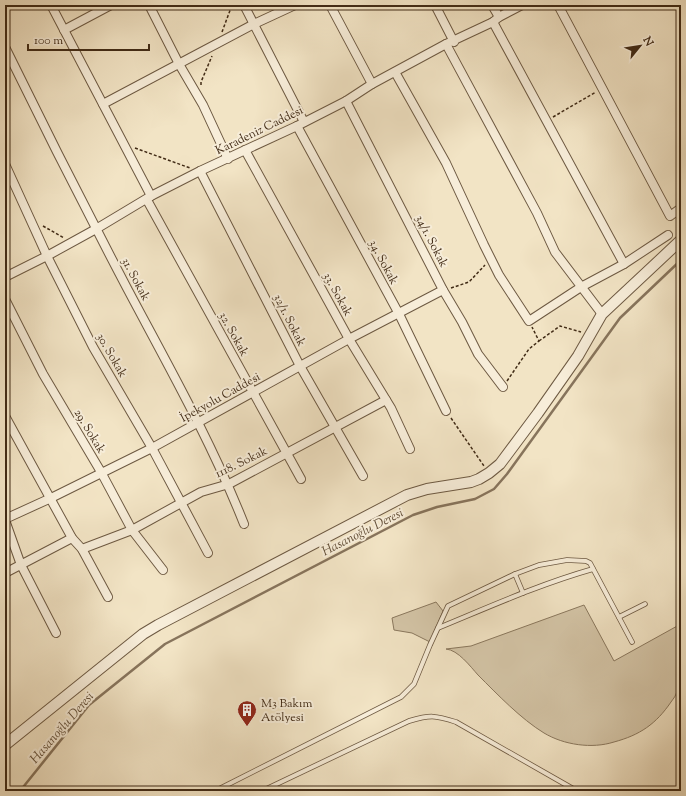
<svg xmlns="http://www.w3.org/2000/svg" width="686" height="796" font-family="'Sorts Mill Goudy',serif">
	<rect width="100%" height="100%" fill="#f2e4c5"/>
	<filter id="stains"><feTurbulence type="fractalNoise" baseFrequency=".005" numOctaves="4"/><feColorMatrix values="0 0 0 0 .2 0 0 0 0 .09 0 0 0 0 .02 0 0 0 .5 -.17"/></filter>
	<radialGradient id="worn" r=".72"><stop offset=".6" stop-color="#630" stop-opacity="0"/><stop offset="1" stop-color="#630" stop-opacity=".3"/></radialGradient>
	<g fill="#d4c5a7" stroke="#8a785e">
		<polygon points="436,602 443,611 430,642 412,633 394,630 392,618"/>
		<path d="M584,605L614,661L679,625C683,641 683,680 676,694C675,697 673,699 671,702C656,724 640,735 614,742C592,749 564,745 544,733C521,719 497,694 478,675C470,666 458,650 446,649L471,646Z"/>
	</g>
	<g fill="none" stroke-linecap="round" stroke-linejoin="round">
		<polyline stroke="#87745c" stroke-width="2.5" points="20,791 89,705 165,644 413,515 437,507 475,499 494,489 507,474 620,318 681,260"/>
		<defs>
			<g id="service">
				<polyline points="515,574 523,593"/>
				<polyline points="619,617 645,604"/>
				<path d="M438,628C489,607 540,584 593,569"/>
				<polyline points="215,791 401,697 414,684 430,645 448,606 515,574 539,565 567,560 586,561 590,563 632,642"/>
				<path d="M262,791L409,721C430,715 435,715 456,722L577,791"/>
			</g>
			<g id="minor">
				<polyline points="51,5 151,196"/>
				<polyline points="149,5 179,64 203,105 228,159"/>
				<polyline points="244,5 304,122"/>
				<polyline points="330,5 372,84"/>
				<polyline points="435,5 454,42"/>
				<polyline points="492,5 499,17"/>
				<polyline points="558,5 670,216 681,208"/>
				<polyline points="493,22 624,264"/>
				<polyline points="64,30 111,5"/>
				<polyline points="446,44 537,213 555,252 602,314"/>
				<path d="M5,47C45,129 86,210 128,290C169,367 212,443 244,524"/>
				<polyline points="395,72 446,163 484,245 499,275 529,321 581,287 624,264 668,235"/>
				<polyline points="346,101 443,290 462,322 478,354 503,387"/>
				<polyline points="103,104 254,24 295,5"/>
				<polyline points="297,126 399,314 446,411"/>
				<polyline points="245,150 349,339 391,408 410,449"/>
				<polyline points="5,164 47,256 93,347 152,448 208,553"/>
				<polyline points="200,171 300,366 363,476"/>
				<polyline points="147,200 301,479"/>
				<polyline points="5,277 47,256 96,229 151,196 200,171 297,126 346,101 372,84 446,44 493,22 499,17 522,5"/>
				<polyline points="5,299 43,374 101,472 132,530 163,570"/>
				<polyline points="5,416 72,538 82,549 108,597"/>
				<polyline points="5,519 51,498 152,448 349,339 443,290"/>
				<polyline points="5,520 21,565 56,633"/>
				<polyline points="82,549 132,530 201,492 229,484 386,400"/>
				<polyline points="5,573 72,538"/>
			</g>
			<polyline id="tertiary" points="5,745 143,634 158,625 407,495 427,489 471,482 479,479 489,473 500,464 538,413 578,356 602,314 681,240"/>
		</defs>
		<use href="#service" stroke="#6d5942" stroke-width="5.5"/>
		<use href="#minor" stroke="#6d5942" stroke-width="10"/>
		<use href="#tertiary" stroke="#6d5942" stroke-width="12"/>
		<g stroke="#412b16" stroke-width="1.5" stroke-dasharray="3 2" stroke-linecap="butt">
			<polyline points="222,32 232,5"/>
			<polyline points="201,85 201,82 212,56"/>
			<polyline points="553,117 596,92"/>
			<polyline points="135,148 190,168"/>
			<polyline points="43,226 64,238"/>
			<polyline points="451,288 469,282 485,265"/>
			<polyline points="539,341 560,326 581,332"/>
			<polyline points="507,381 529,349 539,341 532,327"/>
			<polyline points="451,418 484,466"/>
		</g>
		<use href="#service" stroke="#f7edd9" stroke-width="4"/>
		<use href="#minor" stroke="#f7edd9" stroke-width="8"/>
		<use href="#tertiary" stroke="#f7edd9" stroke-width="10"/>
	</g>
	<defs>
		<symbol id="building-pin" viewBox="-11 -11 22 30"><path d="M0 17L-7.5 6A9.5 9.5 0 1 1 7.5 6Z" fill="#8f2418" stroke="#f7edd9"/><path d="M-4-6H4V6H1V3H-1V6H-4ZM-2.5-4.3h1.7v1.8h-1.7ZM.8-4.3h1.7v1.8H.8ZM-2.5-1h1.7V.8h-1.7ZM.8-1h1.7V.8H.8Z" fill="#fff"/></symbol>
	</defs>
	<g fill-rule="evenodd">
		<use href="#building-pin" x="236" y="699" width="22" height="30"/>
	</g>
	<g text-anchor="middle" stroke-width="4" stroke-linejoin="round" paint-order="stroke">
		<g font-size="12" fill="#412b16" stroke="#f7edd9">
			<text transform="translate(259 130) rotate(-26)" y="4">Karadeniz Caddesi</text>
			<text transform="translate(432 241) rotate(63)" y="4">34/1. Sokak</text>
			<text transform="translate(384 262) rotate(62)" y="4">34. Sokak</text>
			<text transform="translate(136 279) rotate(62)" y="4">31. Sokak</text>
			<text transform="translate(338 294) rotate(61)" y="4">33. Sokak</text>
			<text transform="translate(290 320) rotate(63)" y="4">32/1. Sokak</text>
			<text transform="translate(234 334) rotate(61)" y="4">32. Sokak</text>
			<text transform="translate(112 355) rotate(60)" y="4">30. Sokak</text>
			<text transform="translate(220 397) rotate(-29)" y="4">İpekyolu Caddesi</text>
			<text transform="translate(90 431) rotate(59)" y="4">29. Sokak</text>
			<text transform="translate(241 462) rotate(-26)" y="4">1118. Sokak</text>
		</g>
		<g font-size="12" fill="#412b16" stroke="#f7edd9" text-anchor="start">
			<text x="261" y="707">M3 Bakım<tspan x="261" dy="14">Atölyesi</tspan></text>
		</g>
		<g font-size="13" font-style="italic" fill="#645039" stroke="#f7edd9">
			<text transform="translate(362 531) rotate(-27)" y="5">Hasanoğlu Deresi</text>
			<text transform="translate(61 727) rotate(-49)" y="5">Hasanoğlu Deresi</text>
		</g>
	</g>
	<rect width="686" height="796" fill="none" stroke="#f2e4c5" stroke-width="20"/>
	<rect x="6" y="6" width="674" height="784" fill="none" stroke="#412b16" stroke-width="2"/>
	<rect x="10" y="10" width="666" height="776" fill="none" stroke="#412b16"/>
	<g transform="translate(640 46) rotate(60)" stroke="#f7edd9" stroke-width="3" paint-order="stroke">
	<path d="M0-3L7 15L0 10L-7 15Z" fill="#412b16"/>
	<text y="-6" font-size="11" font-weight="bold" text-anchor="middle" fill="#412b16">N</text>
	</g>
	<path d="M28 44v6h121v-6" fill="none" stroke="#412b16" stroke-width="2"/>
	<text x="34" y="44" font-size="12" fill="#412b16" stroke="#f7edd9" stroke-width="3" paint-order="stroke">100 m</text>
	<rect width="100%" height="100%" filter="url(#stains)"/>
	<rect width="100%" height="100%" fill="url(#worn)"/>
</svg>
